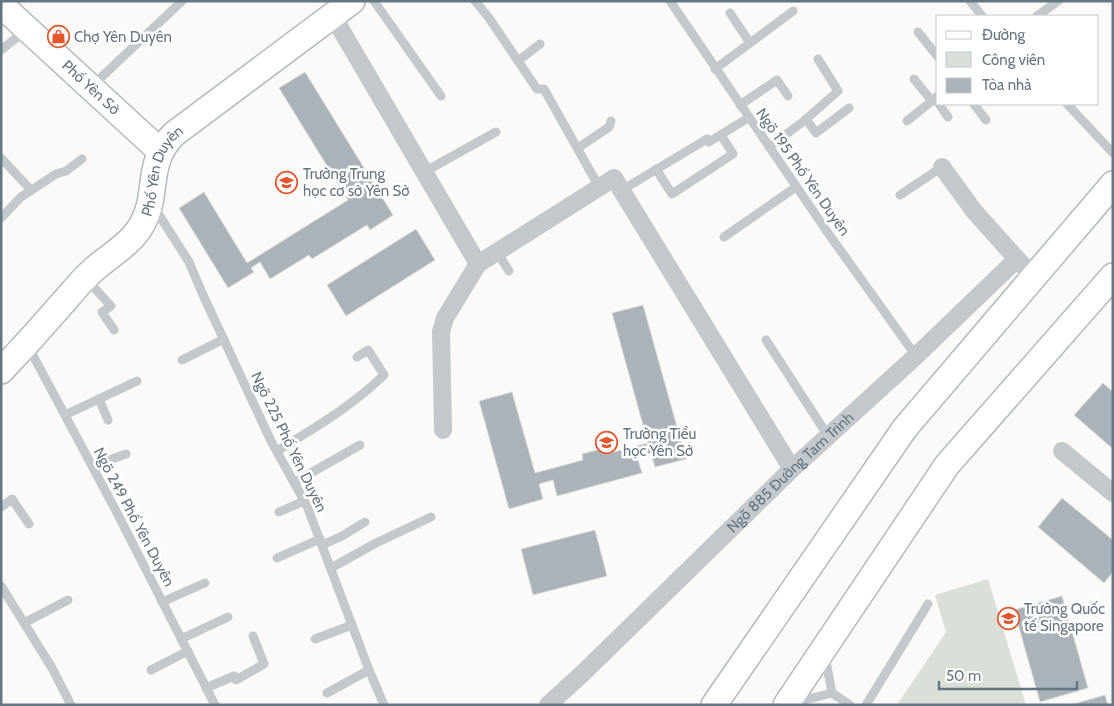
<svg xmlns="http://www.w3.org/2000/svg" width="1114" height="706" font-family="Cabin,sans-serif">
	<rect width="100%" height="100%" fill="#fafaf8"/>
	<polygon fill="#dadfd7" points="988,579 1026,705 897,705 946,632 935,595"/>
	<g fill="#aab3b9" stroke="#dcdcda">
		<polygon points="305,72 393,215 370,230 367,225 312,259 309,255 270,279 260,262 251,268 254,272 228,288 179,208 204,192 247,263 348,200 279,88"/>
		<polygon points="416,229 435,260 346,316 327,285"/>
		<polygon points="643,305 686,459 655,467 651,453 637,457 642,473 557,496 553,480 539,484 543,499 509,509 479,401 512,392 535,473 583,460 582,454 605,448 607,454 648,443 612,313"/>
		<polygon points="1103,383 1113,392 1113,449 1074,415"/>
		<polygon points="1062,498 1113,540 1113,572 1104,583 1038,527"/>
		<polygon points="595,530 607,576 533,595 521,549"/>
		<polygon points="1062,596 1088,688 1040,702 1014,610"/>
		<polygon points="1105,695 1108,705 1070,705"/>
	</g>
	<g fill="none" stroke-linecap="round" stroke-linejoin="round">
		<defs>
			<g id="secondary">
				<path id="s2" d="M1,5L160,151"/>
				<path id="s3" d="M1,371C21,350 41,328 60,306C70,295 80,282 91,272C107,257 130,245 141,226C160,195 144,164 174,134L352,1"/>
				<polyline points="714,705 905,428 1113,184"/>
				<polyline points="786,705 947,465 1113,276"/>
			</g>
		</defs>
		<use href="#secondary" stroke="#b3babf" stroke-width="28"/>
		<g stroke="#c3c8cc" stroke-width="9">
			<polyline points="374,1 441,96"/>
			<polyline points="475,1 489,18 537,89 544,89 599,187"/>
			<polyline points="670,1 828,233 916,356"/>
			<polyline points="970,1 982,16"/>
			<polyline points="730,13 750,43"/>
			<polyline points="1037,16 1058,1"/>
			<polyline points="918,32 938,57"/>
			<polyline points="1,50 25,31"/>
			<polyline points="518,61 540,44"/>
			<polyline points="715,69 793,11"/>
			<polyline points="914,79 932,101"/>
			<polyline points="92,86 182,1"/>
			<polyline points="939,104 948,117"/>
			<polyline points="974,104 986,120"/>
			<polyline points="1067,104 1113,153"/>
			<polyline points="740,105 777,80 788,96"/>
			<polyline points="806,119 816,133 849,108"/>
			<polyline points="907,121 938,96"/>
			<polyline points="769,147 804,121 838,91 818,59"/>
			<polyline points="578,148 609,127 611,121"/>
			<polyline points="1,158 31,190"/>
			<polyline points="656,169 672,194 733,154 721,135"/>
			<polyline points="424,172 496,132"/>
			<polyline points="622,190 707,139 709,142 748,118"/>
			<polyline points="900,195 942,167"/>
			<polyline points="154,207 189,262 203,295 271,441 307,506 369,670 384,705"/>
			<polyline points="1,218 21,197 56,174 66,171 82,159"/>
			<polyline points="724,237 796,187"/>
			<polyline points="497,252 509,271"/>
			<polyline points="85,278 111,306 102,312 114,330"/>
			<polyline points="766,340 828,436"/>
			<polyline points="28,346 115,509 215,705"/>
			<polyline points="182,360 224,339"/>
			<polyline points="99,399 108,420"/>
			<polyline points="65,415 137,381"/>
			<path d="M277,451C315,428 352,406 384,375L368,350L357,357"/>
			<polyline points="92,466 126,454"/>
			<polyline points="295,482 360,445"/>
			<polyline points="1,507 12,499 29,524"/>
			<polyline points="279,512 304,501"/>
			<polyline points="322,545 342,536 365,522"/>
			<polyline points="277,558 320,539"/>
			<polyline points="331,568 376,543 431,517"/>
			<polyline points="1,586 52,668 71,705"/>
			<polyline points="162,602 205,583"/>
			<polyline points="24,623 68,600"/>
			<polyline points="181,639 228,617"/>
			<polyline points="315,639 352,625"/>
			<polyline points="825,656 832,693 850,705"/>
			<polyline points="151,670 188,651"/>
			<polyline points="206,688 234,676 236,680 264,664 253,636"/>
			<polyline points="327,693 369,670"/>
			<polyline points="793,703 832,693"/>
			<polyline points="866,705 928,604"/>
		</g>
		<g stroke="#c3c8cc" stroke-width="18">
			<polyline points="333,16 478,264"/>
			<polyline points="942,167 974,211 1017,259"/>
			<polyline points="443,430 441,332 445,318 478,264 614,178 792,469"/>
			<polyline points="1062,451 1113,493"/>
			<path id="s1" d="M548,705L583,673L792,469L916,356L1017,259L1034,277"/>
		</g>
		<use href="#secondary" stroke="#fff" stroke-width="25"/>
	</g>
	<defs>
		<symbol id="shop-ring" viewBox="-11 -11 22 22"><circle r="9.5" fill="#fff" stroke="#e4572e" stroke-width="1.5"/><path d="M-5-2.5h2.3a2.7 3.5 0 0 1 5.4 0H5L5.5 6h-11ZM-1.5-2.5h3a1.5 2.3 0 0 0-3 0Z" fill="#e4572e"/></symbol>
		<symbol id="school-ring" viewBox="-11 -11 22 22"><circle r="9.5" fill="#fff" stroke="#e4572e" stroke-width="1.5"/><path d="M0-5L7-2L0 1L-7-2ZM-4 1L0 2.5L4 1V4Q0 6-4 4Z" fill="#e4572e"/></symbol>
	</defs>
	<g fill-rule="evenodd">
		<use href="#shop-ring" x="46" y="24" width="25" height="25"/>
		<use href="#school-ring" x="274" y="170" width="25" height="25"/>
		<use href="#school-ring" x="594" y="430" width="25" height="25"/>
		<use href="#school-ring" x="996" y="606" width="25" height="25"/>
	</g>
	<g text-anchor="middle" stroke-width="5" stroke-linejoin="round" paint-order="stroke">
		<g font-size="15" fill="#657683" stroke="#fff" text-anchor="start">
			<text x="74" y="42">Chợ Yên Duyên</text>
			<text x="303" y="179">Trường Trung<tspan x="303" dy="17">học cơ sở Yên Sở</tspan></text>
			<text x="623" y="439">Trường Tiểu<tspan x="623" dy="17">học Yên Sở</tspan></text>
			<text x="1024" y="614">Trường Quốc<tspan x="1024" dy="17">tế Singapore</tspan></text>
		</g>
		<g font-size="15" fill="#657683" stroke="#fff">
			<text dy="5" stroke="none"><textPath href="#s2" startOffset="122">Phố Yên Sở</textPath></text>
			<text transform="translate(803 172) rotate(55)" y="5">Ngõ 195 Phố Yên Duyên</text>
			<text dy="5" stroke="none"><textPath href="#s3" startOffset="262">Phố Yên Duyên</textPath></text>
			<text transform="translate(289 442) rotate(64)" y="5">Ngõ 225 Phố Yên Duyên</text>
			<text dy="5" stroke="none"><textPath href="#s1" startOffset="336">Ngõ 885 Đường Tam Trinh</textPath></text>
			<text transform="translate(134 517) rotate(62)" y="5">Ngõ 249 Phố Yên Duyên</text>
		</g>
	</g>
	<rect width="1114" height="706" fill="none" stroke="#657683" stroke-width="5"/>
	<rect x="936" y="15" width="162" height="90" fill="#ffffff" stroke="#c1c8cd"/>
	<rect x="946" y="31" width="25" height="8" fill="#ffffff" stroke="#c1c8cd"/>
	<text x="982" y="40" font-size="15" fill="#657683">Đường</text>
	<rect x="946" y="52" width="25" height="15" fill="#dadfd7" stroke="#c1c8cd"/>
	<text x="982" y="65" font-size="15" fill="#657683">Công viên</text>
	<rect x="946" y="78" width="25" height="15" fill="#aab3b9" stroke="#c1c8cd"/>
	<text x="982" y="90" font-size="15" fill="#657683">Tòa nhà</text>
	<path d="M939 681v8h138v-8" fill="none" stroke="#657683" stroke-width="2.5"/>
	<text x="946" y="681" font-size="15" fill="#657683" stroke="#ffffff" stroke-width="4" paint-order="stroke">50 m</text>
</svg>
